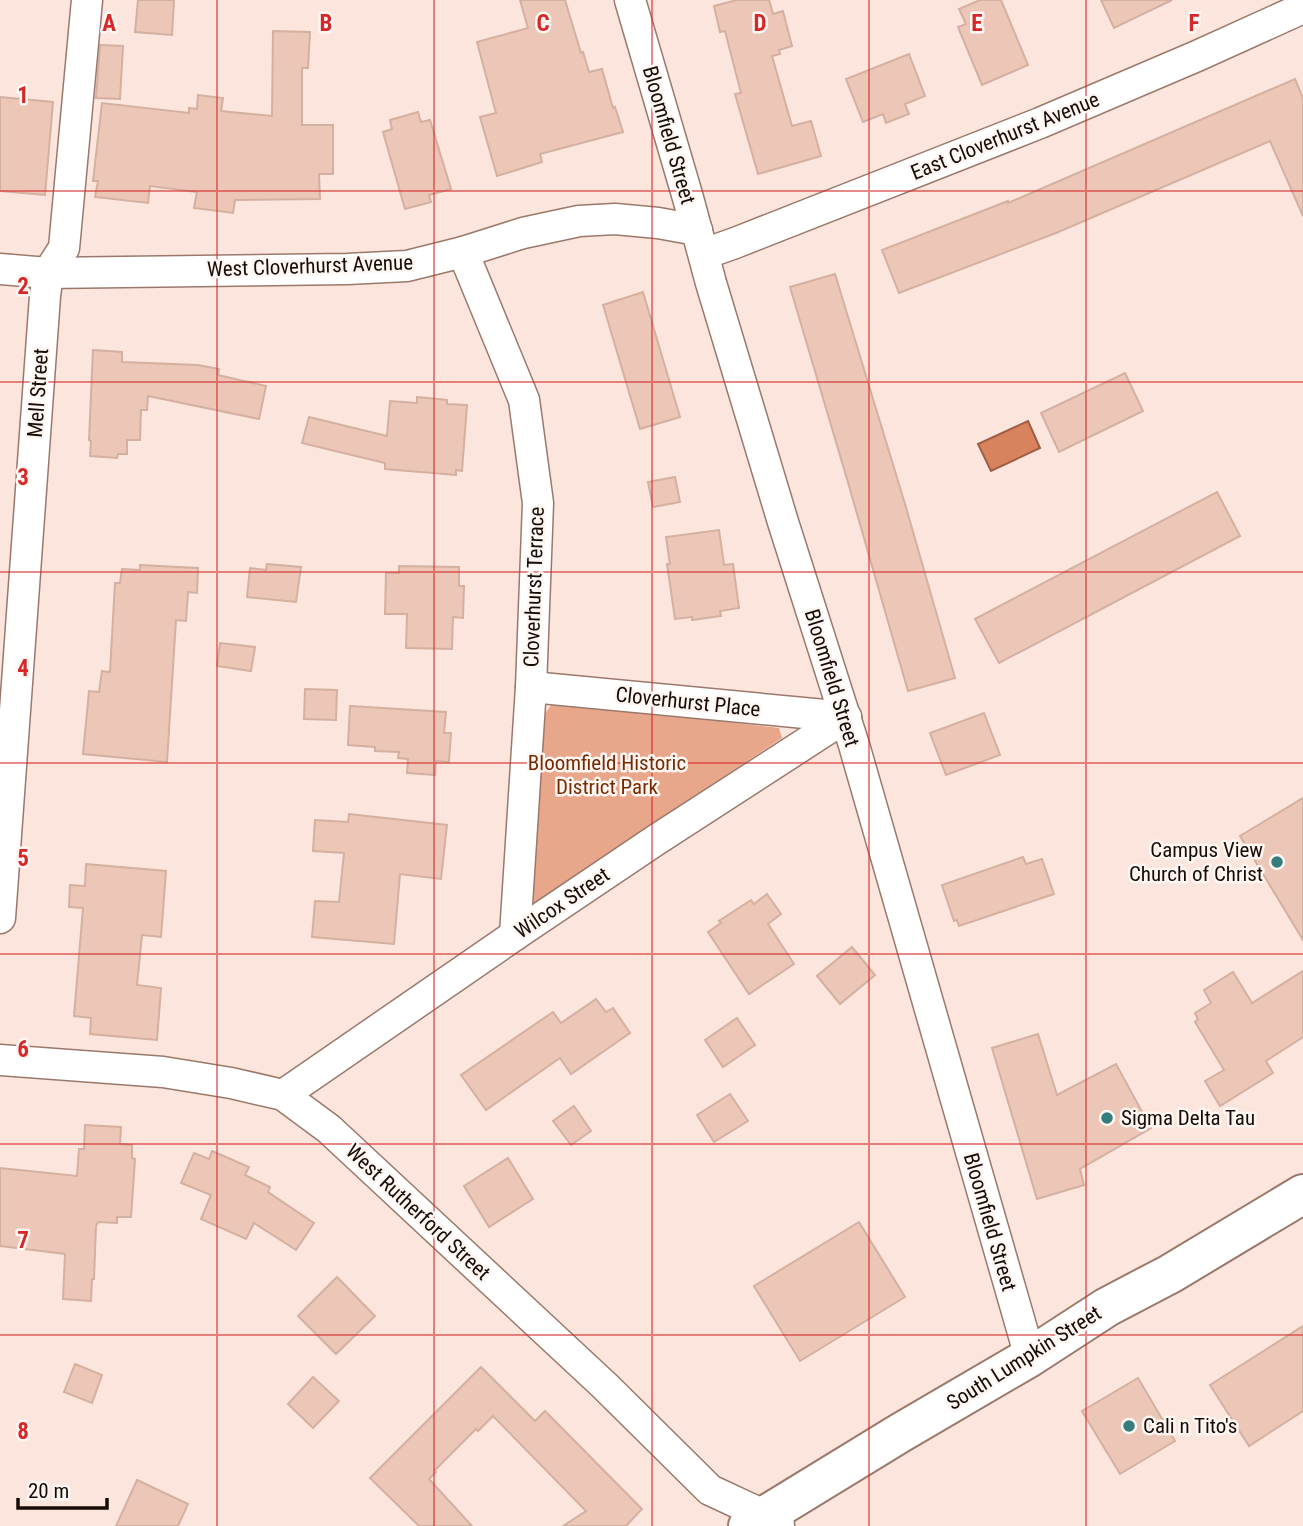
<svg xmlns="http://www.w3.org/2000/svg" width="1303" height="1526" font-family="'Roboto Condensed',sans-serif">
	<rect width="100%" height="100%" fill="#fce5dc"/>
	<polygon fill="#e8a68b" points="553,702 779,728 782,738 532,904 544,715"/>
	<polygon fill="#d8825e" stroke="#9e5e44" stroke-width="2" points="1028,421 1040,448 991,471 978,444"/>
	<g fill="#ecc7b8" stroke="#d4b0a1" stroke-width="2">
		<polygon points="138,0 174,0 172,35 135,32"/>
		<polygon points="520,0 565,0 581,53 583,52 589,72 602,69 613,108 615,107 623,132 540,154 542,162 497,176 480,117 496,113 477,42 528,28"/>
		<polygon points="737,0 769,0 773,14 783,11 792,46 779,50 780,54 772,56 792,126 811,121 821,156 758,174 735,94 741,93 725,31 720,32 714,6"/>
		<polygon points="980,0 1001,0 1028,65 982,85 958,27 966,24 959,9"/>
		<polygon points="1101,0 1172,0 1114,28"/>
		<polygon points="273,31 310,32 308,68 302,68 302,125 333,125 333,174 319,174 320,199 235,200 233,213 194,208 197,192 150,186 148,203 95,197 98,181 93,181 102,103 189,113 189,108 197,109 198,95 223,98 221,111 272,116"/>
		<polygon points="100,45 123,46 120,99 96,98"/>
		<polygon points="909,54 925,96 905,104 909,114 886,123 883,114 863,122 846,79"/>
		<polygon points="1295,79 1303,98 1303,216 1270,141 1056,233 899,293 882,250 1008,201 1008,203"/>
		<polygon points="0,97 53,102 45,195 0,191"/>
		<polygon points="418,112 421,122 430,120 451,189 429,195 431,202 405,209 383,132 392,129 390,120"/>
		<polygon points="835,274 905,504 955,678 908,691 847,479 790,287"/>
		<polygon points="643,292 680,417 640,429 603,305"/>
		<polygon points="93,350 122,352 122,362 198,365 219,369 218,375 266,386 259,419 148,396 147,410 141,410 140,440 127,440 127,454 118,454 117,458 90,456 91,441 89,440"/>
		<polygon points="1125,373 1143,411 1059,452 1041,413"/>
		<polygon points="417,397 447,400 447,404 467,405 462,471 456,470 456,475 385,469 385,463 302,443 309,417 387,436 390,401 417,403"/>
		<polygon points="675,477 680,502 653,507 648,482"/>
		<polygon points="1217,492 1240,536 999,663 975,619"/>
		<polygon points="719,530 724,565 733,564 739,608 720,611 721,616 692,620 692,617 675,619 667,564 670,564 666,537"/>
		<polygon points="267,564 301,567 296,602 247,597 250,568 266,570"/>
		<polygon points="140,565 198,568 197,593 188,592 186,621 176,620 167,762 83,754 89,691 99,692 102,671 110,672 115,583 120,583 122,569 140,570"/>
		<polygon points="399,566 459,567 459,586 464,586 463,618 453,617 452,649 406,648 407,614 385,614 386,573 399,573"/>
		<polygon points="220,643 255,647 251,671 217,666"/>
		<polygon points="305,689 337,690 336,720 304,719"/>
		<polygon points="350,706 446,712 444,733 451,733 449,762 436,761 435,775 407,773 408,759 398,758 399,752 375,751 375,747 348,745"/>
		<polygon points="984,713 1000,755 946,775 930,733"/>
		<polygon points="1303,798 1303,940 1240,836"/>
		<polygon points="349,814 447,825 441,879 400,874 394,944 312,937 315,901 339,902 344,853 313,851 315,820 348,822"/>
		<polygon points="1023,857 1026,864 1042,859 1054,894 959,926 957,920 954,921 942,885"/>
		<polygon points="86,864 166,871 161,937 142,935 137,985 161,988 157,1040 90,1034 91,1018 74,1016 83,908 69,907 70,885 85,886"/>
		<polygon points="767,894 781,914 768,924 794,964 749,994 708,932 721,923 719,921 751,900 754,904"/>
		<polygon points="852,947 875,975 840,1004 817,976"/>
		<polygon points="1303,971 1303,1037 1266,1061 1273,1073 1220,1106 1205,1081 1224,1070 1195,1022 1198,1019 1195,1013 1211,1003 1204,990 1233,972 1252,1003"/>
		<polygon points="596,999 606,1012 613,1008 630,1033 571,1074 560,1058 486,1110 461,1075 553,1012 561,1023"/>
		<polygon points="737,1018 755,1045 723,1067 705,1040"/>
		<polygon points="1038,1034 1057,1095 1116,1064 1151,1128 1080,1169 1084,1185 1037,1199 992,1048"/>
		<polygon points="730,1094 748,1121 714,1142 697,1115"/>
		<polygon points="574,1106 591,1131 571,1145 553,1121"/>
		<polygon points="85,1125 121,1127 120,1144 132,1145 132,1158 135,1159 131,1217 117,1217 117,1223 98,1222 96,1226 94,1279 92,1279 91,1301 63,1299 65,1254 0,1246 0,1168 77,1176 79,1149 84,1149"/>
		<polygon points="212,1151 249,1167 245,1175 270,1187 268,1192 314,1223 296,1250 254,1223 246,1239 201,1219 211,1195 181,1183 194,1153 209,1159"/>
		<polygon points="508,1158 533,1199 489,1227 464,1186"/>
		<polygon points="859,1222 905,1297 800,1361 754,1286"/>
		<polygon points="337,1277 375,1316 336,1354 298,1316"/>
		<polygon points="1303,1326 1303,1411 1249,1446 1210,1385"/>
		<polygon points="75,1364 102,1375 92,1403 64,1392"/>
		<polygon points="481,1367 535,1421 545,1411 642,1509 626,1526 563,1526 586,1511 493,1416 478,1431 476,1429 435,1470 436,1472 429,1479 472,1526 419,1526 370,1478"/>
		<polygon points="313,1377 339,1401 313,1428 288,1404"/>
		<polygon points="1138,1378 1175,1441 1120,1474 1082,1411"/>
		<polygon points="137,1480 188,1504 178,1526 116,1526"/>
	</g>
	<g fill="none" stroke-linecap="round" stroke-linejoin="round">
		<defs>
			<g id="minor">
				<polyline points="630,0 688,198 711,283 783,522 854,745 1030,1357"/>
				<polyline points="463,252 524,400 538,503 531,687 515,935"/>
				<polyline points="704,254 735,243 1040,123 1197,56 1303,8"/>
				<polyline points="0,269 48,273 347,269 407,266 463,252 523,233 579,221 615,219 658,223 697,230"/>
				<polyline points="531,687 846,717"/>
				<polyline points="0,918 45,296 48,273 64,248 87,0"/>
				<polyline points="0,1060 163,1072 231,1083 283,1095 329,1129 605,1386 710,1490 766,1516 779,1525"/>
				<polyline points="283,1095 515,935 656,840 846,717"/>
			</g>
			<polyline id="secondary" points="748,1526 900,1433 1030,1357 1107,1307 1170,1274 1303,1194"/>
		</defs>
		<use href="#minor" stroke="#9a796b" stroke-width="33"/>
		<use href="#secondary" stroke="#9a796b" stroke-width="42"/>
		<use href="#minor" stroke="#fff" stroke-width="30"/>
		<use href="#secondary" stroke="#fff" stroke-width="38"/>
	</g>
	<path fill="none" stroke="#d62828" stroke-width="2" stroke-opacity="0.55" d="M217,0V1526M434,0V1526M652,0V1526M869,0V1526M1086,0V1526M0,191H1303M0,382H1303M0,572H1303M0,763H1303M0,954H1303M0,1144H1303M0,1335H1303"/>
	<g fill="#347d7c" stroke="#fef6f3" stroke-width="2.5">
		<circle cx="1277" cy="862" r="7"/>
		<circle cx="1107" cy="1118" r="7"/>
		<circle cx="1129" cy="1426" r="7"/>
	</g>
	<g text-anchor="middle" stroke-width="5" stroke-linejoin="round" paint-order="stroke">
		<g font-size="21" fill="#170b06" stroke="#fef6f3">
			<text transform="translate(669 135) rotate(74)" y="7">Bloomfield Street</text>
			<text transform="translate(1005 136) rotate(-22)" y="7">East Cloverhurst Avenue</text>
			<text transform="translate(310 266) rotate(-2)" y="7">West Cloverhurst Avenue</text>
			<text transform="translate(38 393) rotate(-86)" y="7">Mell Street</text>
			<text transform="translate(534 587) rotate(-88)" y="7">Cloverhurst Terrace</text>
			<text transform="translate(832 678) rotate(73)" y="7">Bloomfield Street</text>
			<text transform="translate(688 702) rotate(6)" y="7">Cloverhurst Place</text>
			<text transform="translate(562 903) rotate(-34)" y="7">Wilcox Street</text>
			<text transform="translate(418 1212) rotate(43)" y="7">West Rutherford Street</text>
			<text transform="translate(990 1222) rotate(74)" y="7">Bloomfield Street</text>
			<text transform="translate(1024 1358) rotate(-32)" y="7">South Lumpkin Street</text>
		</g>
		<g font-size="21" fill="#772a00" stroke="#fef6f3">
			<text x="607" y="770">Bloomfield Historic<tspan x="607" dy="24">District Park</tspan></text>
		</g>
		<g font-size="21" fill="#170b06" stroke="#fef6f3" text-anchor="start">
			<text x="1263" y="857" text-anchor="end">Campus View<tspan x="1263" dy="24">Church of Christ</tspan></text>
			<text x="1121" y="1125">Sigma Delta Tau</text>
			<text x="1143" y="1433">Cali n Tito's</text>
		</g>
	</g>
	<g font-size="23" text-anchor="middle" font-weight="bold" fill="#d62828" stroke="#fef6f3" stroke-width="5" stroke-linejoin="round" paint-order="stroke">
		<text x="109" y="31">A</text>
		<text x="326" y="31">B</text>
		<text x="543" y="31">C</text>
		<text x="760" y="31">D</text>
		<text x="977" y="31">E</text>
		<text x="1194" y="31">F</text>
		<text x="23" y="103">1</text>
		<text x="23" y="294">2</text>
		<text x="23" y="485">3</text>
		<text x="23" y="676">4</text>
		<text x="23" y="866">5</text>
		<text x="23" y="1057">6</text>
		<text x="23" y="1248">7</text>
		<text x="23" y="1439">8</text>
	</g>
	<path d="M18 1498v10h89v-10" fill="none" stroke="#170b06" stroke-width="3.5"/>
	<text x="28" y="1498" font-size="21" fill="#170b06" stroke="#fef6f3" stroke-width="5" paint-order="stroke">20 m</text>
</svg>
